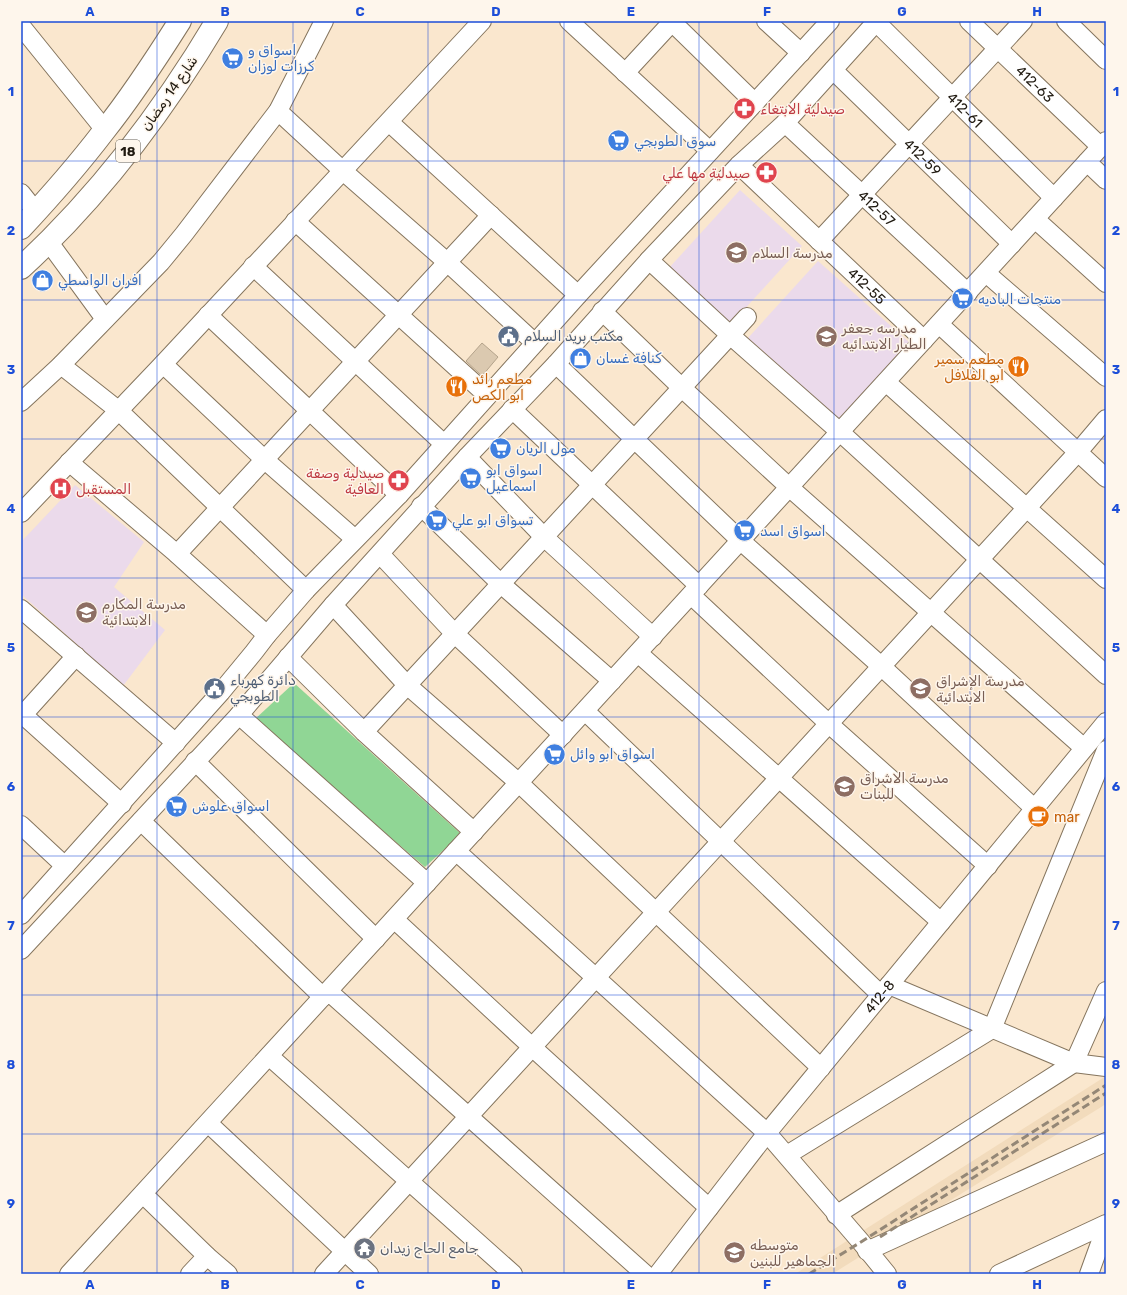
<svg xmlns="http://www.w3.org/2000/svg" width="1127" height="1295" font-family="Rubik,'Noto Sans Arabic',sans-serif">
	<rect width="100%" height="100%" fill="#fae7ce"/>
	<polygon fill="#f2dbbc" points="1106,1076 1106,1104 832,1274 795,1274"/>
	<g fill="#ebdaeb">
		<polygon points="740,190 802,246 731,324 669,268"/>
		<polygon points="818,261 909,342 840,420 748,338"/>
		<polygon points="75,485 144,542 114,587 165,630 123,686 21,594 21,542"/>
	</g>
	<polygon fill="#90d695" points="294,683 461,834 425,867 254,720"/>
	<polygon fill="#dbc9b0" stroke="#b4a38b" points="482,343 498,357 482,376 466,361"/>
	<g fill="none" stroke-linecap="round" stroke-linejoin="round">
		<defs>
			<g id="minor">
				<polyline points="569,21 710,151"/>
				<polyline points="671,21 755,103"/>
				<polyline points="766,21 801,53"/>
				<path id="s1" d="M969,21L1101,147"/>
				<polyline points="1066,21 1106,60"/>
				<path id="s2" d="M876,22L1054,198"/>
				<polyline points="21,26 105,130"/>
				<path id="s3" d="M833,70L1012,244"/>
				<polyline points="625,73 673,21"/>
				<polyline points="278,111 343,171 447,262 535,343"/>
				<polyline points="389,122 578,295"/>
				<path id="s4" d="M785,123L968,293"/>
				<polyline points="1087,162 1106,180"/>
				<path id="s5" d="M739,165L924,340"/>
				<polyline points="21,193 36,212"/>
				<polyline points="1035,219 1106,283"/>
				<polyline points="295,221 487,395"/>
				<polyline points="48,241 105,319"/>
				<polyline points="819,241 1023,21"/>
				<polyline points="649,260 730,335 840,432 1106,675"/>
				<polyline points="253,266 444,444"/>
				<polyline points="986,273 1106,377"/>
				<polyline points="602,311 682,388 789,487 1084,748"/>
				<polyline points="208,315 399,495"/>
				<polyline points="939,324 1106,478"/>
				<polyline points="163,364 265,460 355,539"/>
				<polyline points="556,364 741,541 881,666 1035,809"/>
				<polyline points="61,365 118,410 306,590"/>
				<polyline points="886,382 1106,579"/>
				<polyline points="21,402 61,365 161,262 184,234 278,111 324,21"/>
				<polyline points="512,409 699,586"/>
				<polyline points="467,457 544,537 653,637"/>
				<polyline points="69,462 177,554 267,635"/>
				<polyline points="421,506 501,584 612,681"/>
				<polyline points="21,513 163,364 482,21"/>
				<polyline points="177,554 491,215"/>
				<polyline points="380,554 455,634 563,735"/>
				<polyline points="691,595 828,723 988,866"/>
				<polyline points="333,605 407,685 519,783 821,1068"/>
				<polyline points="21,609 176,743"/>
				<polyline points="638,653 941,922"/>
				<polyline points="288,657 364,732 474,832"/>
				<polyline points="585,711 881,995"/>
				<polyline points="21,713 122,804"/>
				<polyline points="239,715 427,883"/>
				<polyline points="21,717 76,656"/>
				<polyline points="364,732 747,317"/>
				<polyline points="195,761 376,939"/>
				<polyline points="141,821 323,997"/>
				<polyline points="21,825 65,866"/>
				<polyline points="456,851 767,1133 861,1242 887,1274"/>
				<polyline points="21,915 221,692 254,652 267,635 306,590 399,495 578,295 830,21"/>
				<polyline points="394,919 532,1047 709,1208"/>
				<polyline points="21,950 239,715 333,605 467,457 556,364 649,260 739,165 785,123 877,21"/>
				<polyline points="889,985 1074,1063 1106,1067"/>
				<polyline points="328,991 645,1274"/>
				<polyline points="269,1056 513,1274"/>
				<polyline points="208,1123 369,1274"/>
				<polyline points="787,1155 992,1029 1106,750"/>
				<polyline points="143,1194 207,1256 228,1274"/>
				<polyline points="836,1215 1074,1063 1106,991"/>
				<polyline points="867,1251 1106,1142"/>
				<polyline points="69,1274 1106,141"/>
				<polyline points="190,1274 207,1256"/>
				<polyline points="324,1274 1078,452 1106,419"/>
				<path id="s6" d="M658,1274L767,1133L1106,722"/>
				<polyline points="999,1274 1106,1224"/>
				<polyline points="1089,1274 1106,1227"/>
			</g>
			<g id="major">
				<path d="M21,228C50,197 78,165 104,131C132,96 156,59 180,21"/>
				<path d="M21,268C97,198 164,110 217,21"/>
			</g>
		</defs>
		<use href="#minor" stroke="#85755e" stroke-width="20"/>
		<use href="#major" stroke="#85755e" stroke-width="24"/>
		<use href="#minor" stroke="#fff" stroke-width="18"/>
		<use href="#major" stroke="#fff" stroke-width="22"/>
		<g stroke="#948776" stroke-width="3" stroke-dasharray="8 4" stroke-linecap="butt">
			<polyline points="880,1237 1106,1093"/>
			<polyline points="809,1274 861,1242 1106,1085"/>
		</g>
	</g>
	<path fill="none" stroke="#1d4ed8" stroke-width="1" stroke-opacity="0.55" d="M157,21V1274M293,21V1274M428,21V1274M564,21V1274M699,21V1274M834,21V1274M970,21V1274M21,161H1106M21,300H1106M21,439H1106M21,578H1106M21,717H1106M21,856H1106M21,995H1106M21,1134H1106"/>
	<defs>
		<symbol id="supermarket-disc" viewBox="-11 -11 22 22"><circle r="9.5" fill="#3f7fe0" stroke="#fef6ec"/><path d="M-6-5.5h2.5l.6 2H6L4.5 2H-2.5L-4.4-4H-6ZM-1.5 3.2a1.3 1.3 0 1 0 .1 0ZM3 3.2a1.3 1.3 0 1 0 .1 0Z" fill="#fff"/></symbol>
		<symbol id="pharmacy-disc" viewBox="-11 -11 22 22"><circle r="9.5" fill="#e0444e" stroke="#fef6ec"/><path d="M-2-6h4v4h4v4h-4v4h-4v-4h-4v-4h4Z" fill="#fff"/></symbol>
		<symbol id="school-disc" viewBox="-11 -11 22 22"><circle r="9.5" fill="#8d6e63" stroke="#fef6ec"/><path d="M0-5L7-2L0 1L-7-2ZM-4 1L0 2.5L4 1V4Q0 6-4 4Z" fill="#fff"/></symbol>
		<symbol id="shop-disc" viewBox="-11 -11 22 22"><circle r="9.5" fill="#3f7fe0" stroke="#fef6ec"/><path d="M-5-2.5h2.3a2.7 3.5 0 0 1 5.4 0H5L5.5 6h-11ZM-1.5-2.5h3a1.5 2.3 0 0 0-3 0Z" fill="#fff"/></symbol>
		<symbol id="civic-disc" viewBox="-11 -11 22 22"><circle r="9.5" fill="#5c6f8a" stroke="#fef6ec"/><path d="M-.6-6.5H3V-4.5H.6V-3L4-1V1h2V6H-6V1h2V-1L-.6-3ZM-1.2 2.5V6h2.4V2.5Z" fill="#fff"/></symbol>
		<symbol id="restaurant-disc" viewBox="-11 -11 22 22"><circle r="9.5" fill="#e8710a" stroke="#fef6ec"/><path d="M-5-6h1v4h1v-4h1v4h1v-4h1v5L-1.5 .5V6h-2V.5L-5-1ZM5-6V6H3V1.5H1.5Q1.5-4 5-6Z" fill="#fff"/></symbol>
		<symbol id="hospital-disc" viewBox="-11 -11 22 22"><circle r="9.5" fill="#e0444e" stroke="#fef6ec"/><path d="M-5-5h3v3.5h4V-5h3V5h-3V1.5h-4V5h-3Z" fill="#fff"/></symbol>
		<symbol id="cafe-disc" viewBox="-11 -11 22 22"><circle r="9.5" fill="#e8710a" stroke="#fef6ec"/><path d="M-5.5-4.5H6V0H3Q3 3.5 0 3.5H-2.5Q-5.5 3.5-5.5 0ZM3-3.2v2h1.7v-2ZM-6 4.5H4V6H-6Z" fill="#fff"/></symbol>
		<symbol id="temple-disc" viewBox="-11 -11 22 22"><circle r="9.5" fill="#6b7280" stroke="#fef6ec"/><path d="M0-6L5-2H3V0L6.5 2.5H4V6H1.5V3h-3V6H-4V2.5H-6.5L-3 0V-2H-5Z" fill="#fff"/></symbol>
	</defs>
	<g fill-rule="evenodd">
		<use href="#supermarket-disc" x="220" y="46" width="25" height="25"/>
		<use href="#pharmacy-disc" x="732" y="96" width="25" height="25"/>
		<use href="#supermarket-disc" x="606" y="128" width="25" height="25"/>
		<use href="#pharmacy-disc" x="754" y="160" width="25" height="25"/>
		<use href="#school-disc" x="724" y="240" width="25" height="25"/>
		<use href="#shop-disc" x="30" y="268" width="25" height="25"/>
		<use href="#supermarket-disc" x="950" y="286" width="25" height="25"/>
		<use href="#civic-disc" x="496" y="324" width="25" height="25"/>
		<use href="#school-disc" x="814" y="324" width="25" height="25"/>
		<use href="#shop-disc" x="568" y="346" width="25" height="25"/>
		<use href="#restaurant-disc" x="1006" y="354" width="25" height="25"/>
		<use href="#restaurant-disc" x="444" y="374" width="25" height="25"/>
		<use href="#supermarket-disc" x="488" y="436" width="25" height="25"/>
		<use href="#supermarket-disc" x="458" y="466" width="25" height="25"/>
		<use href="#pharmacy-disc" x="386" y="468" width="25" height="25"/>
		<use href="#hospital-disc" x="48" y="476" width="25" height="25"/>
		<use href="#supermarket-disc" x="424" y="508" width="25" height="25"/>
		<use href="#supermarket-disc" x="732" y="518" width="25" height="25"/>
		<use href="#school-disc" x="74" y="600" width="25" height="25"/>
		<use href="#civic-disc" x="202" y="676" width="25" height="25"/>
		<use href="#school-disc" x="908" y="676" width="25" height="25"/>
		<use href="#supermarket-disc" x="542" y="742" width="25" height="25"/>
		<use href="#school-disc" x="832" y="774" width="25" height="25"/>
		<use href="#supermarket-disc" x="164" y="794" width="25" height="25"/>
		<use href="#cafe-disc" x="1026" y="804" width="25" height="25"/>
		<use href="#temple-disc" x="352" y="1236" width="25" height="25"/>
		<use href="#school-disc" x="722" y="1240" width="25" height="25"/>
	</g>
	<g text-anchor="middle" stroke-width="3" stroke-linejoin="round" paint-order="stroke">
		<rect fill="#fef6ec" stroke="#635d53" stroke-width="1" x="116" y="140" width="24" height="22" rx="3"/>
		<g font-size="13" font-weight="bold" fill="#211b12">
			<text x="128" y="156">18</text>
		</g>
		<g font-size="14" fill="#366cbe" stroke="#fef6ec" text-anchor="start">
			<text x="248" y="55">اسواق و<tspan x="248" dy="16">كرزات لوزان</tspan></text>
			<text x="634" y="146">سوق الطوبجي</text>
			<text x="58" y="285">افران الواسطي</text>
			<text x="978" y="304">منتجات الباديه</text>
			<text x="596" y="363">كنافة غسان</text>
			<text x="516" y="453">مول الريان</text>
			<text x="486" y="475">اسواق ابو<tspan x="486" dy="16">اسماعيل</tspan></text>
			<text x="452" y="525">تسواق ابو علي</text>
			<text x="760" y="536">اسواق اسد</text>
			<text x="570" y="759">اسواق ابو وائل</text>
			<text x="192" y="811">اسواق علوش</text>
		</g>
		<g font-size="14" fill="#211b12" stroke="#fef6ec">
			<text dy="5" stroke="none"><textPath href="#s1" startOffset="91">412-63</textPath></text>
			<text transform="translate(169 93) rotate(-55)" y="5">شارع 14 رمضان</text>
			<text dy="5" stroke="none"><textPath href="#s2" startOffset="125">412-61</textPath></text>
			<text dy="5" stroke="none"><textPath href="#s3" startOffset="125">412-59</textPath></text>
			<text dy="5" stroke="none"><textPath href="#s4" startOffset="125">412-57</textPath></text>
			<text dy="5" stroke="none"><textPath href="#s5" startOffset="176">412-55</textPath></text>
			<text dy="5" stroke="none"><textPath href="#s6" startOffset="355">412-8</textPath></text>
		</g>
		<g font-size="14" fill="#be3a42" stroke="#fef6ec" text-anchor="start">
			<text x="760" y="114">صيدلية الابتغاء</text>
			<text x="750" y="178" text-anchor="end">صيدلية مها علي</text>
			<text x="384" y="478" text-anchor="end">صيدلية وصفة<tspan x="384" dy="16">العافية</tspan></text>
			<text x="76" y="494">المستقبل</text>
		</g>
		<g font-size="14" fill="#785e54" stroke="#fef6ec" text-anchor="start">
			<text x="752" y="258">مدرسة السلام</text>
			<text x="842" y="333">مدرسه جعفر<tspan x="842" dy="16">الطيار الابتدائيه</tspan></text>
			<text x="102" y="609">مدرسة المكارم<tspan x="102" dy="16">الابتدائية</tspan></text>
			<text x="936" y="686">مدرسة الإشراق<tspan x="936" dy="16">الابتدائية</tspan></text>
			<text x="860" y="783">مدرسة الاشراق<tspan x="860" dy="16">للبنات</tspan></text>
			<text x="750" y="1250">متوسطه<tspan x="750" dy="16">الجماهير للبنين</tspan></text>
		</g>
		<g font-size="14" fill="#4e5e75" stroke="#fef6ec" text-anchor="start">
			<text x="524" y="341">مكتب بريد السلام</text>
			<text x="230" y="685">دائرة كهرباء<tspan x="230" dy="16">الطوبجي</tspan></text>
		</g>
		<g font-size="14" fill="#c56008" stroke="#fef6ec" text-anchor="start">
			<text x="1004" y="364" text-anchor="end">مطعم سمير<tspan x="1004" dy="16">ابو الفلافل</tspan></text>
			<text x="472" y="384">مطعم رائد<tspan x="472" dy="16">ابو الكص</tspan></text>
			<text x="1054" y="822">mar</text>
		</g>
		<g font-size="14" fill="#5b616d" stroke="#fef6ec" text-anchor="start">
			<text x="380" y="1253">جامع الحاج زيدان</text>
		</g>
	</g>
	<rect width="1127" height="1295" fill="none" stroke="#fef6ec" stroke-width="44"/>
	<rect x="22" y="22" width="1083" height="1251" fill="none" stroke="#1d4ed8" stroke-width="1.5"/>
	<g font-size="13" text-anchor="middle" font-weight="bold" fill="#1d4ed8">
		<text x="90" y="16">A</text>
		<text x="225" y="16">B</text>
		<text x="360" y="16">C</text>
		<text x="496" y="16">D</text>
		<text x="631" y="16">E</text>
		<text x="767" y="16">F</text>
		<text x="902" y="16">G</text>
		<text x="1037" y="16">H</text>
		<text x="11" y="96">1</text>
		<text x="1116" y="96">1</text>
		<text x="11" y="235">2</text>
		<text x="1116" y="235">2</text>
		<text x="11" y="374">3</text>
		<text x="1116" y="374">3</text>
		<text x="11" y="513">4</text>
		<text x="1116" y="513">4</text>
		<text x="11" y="652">5</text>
		<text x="1116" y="652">5</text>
		<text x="11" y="791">6</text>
		<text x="1116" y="791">6</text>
		<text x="11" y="930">7</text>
		<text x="1116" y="930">7</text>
		<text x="11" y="1069">8</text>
		<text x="1116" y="1069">8</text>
		<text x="11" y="1208">9</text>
		<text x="1116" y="1208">9</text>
		<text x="90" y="1289">A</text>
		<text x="225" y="1289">B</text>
		<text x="360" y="1289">C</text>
		<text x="496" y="1289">D</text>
		<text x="631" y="1289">E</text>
		<text x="767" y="1289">F</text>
		<text x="902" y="1289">G</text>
		<text x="1037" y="1289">H</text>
	</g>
</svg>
